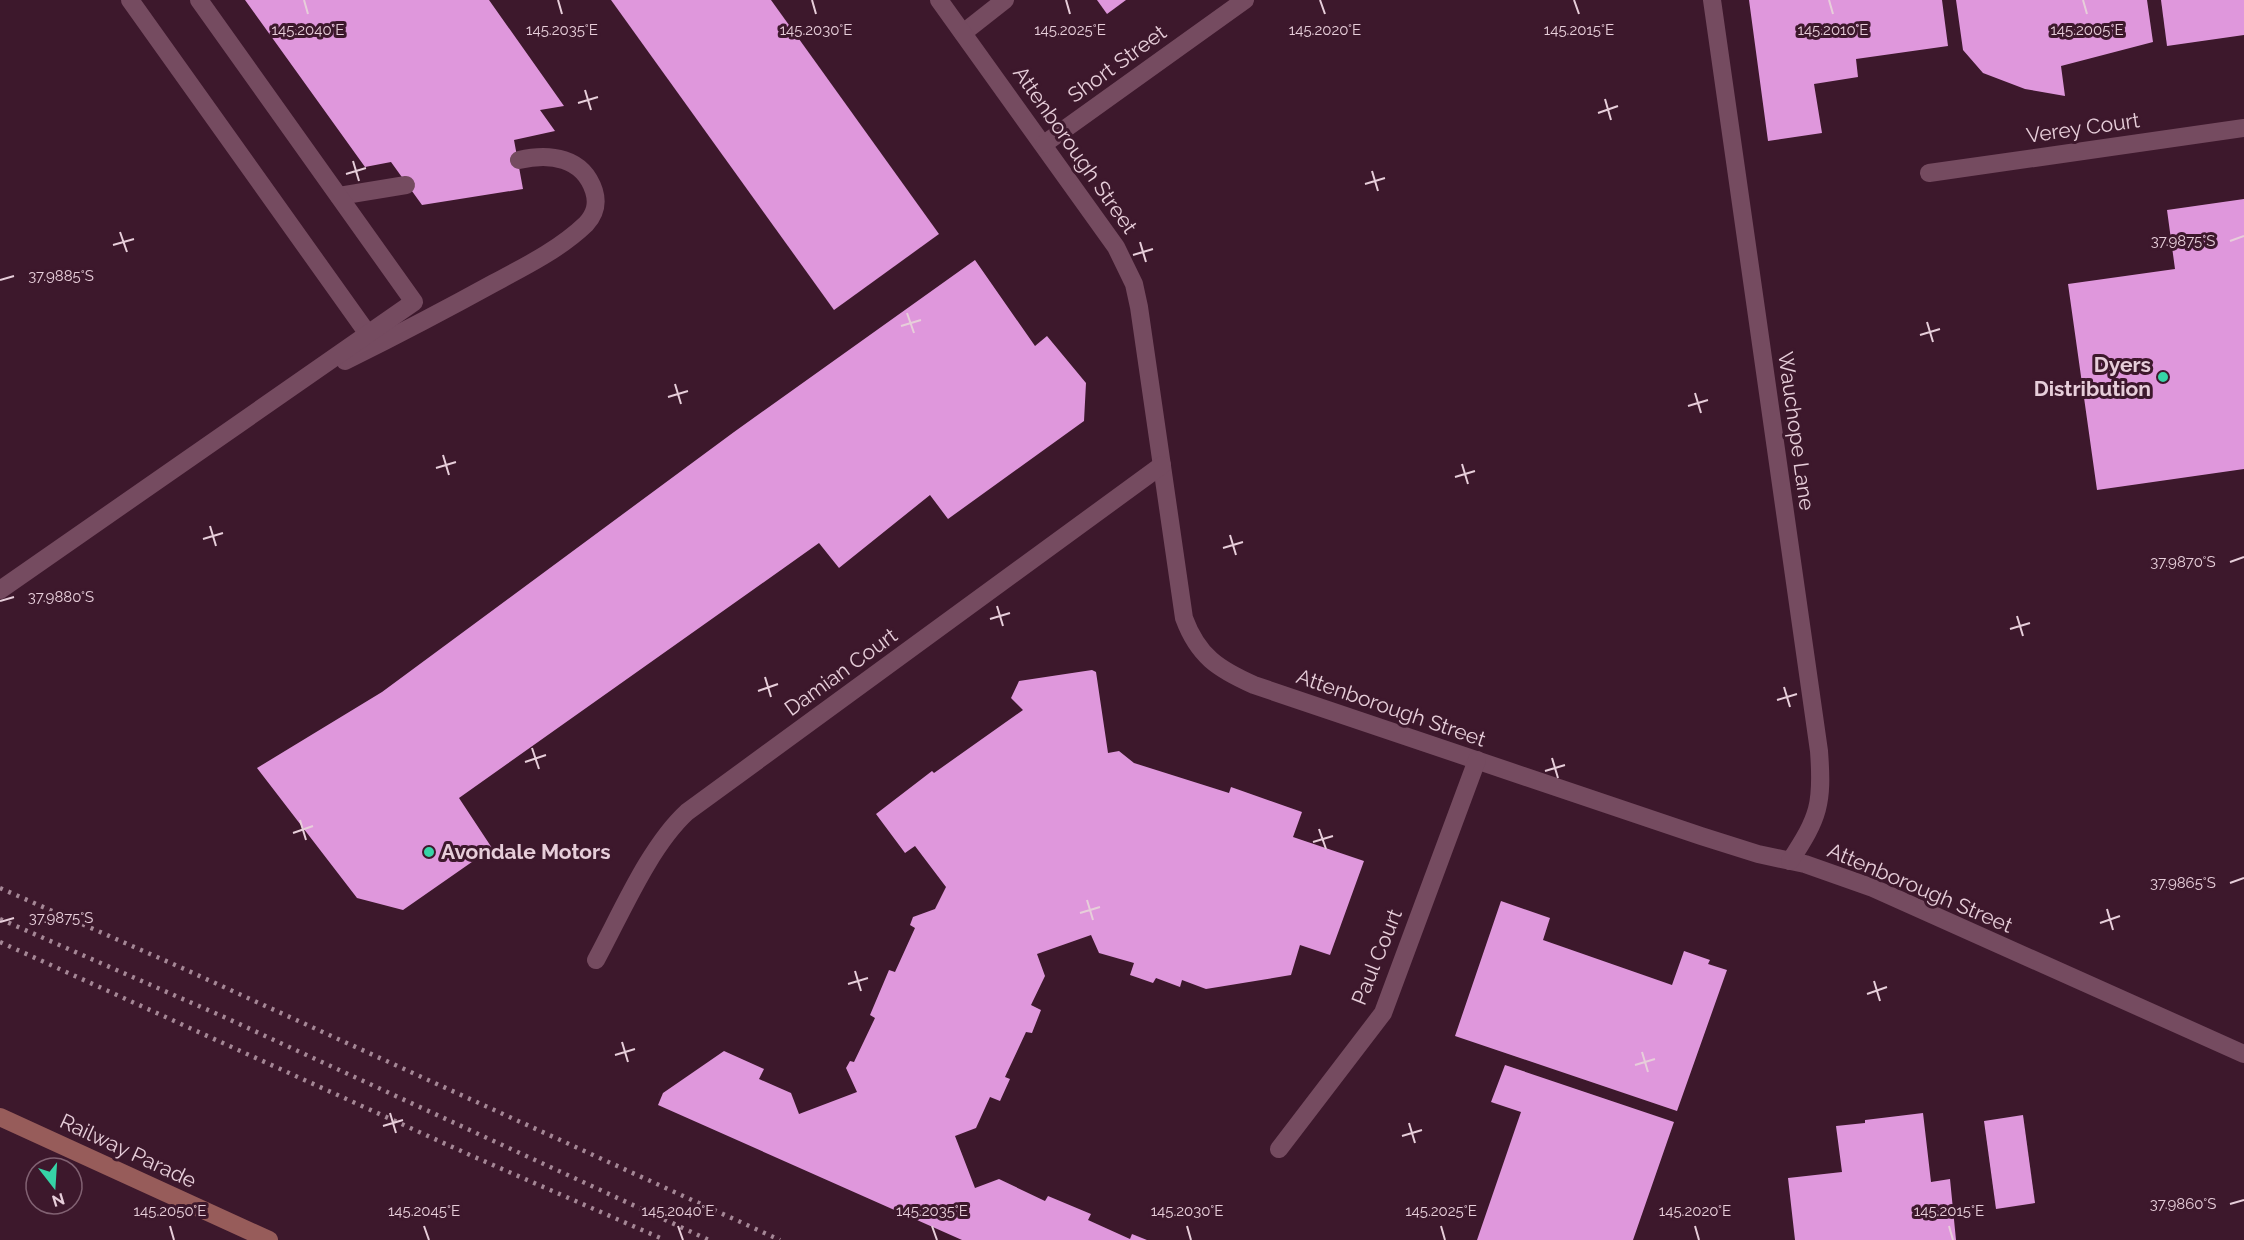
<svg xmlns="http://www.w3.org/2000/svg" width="2244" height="1240" font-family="Raleway,sans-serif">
	<rect width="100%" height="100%" fill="#3d182c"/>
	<g fill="#df97dc">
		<polygon points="245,0 489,0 564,106 540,110 555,131 514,140 523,189 422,205 391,162 365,167"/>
		<polygon points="611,0 771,0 939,234 834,310"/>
		<polygon points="1097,0 1126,0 1107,14"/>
		<polygon points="1749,0 1942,0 1948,46 1856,59 1858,77 1814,84 1822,133 1768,141"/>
		<polygon points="1956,0 2147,0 2153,42 2061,66 2065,96 2025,89 1983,73 1963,50"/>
		<polygon points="2161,0 2244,0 2244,35 2167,46"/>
		<polygon points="2244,199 2244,469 2097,490 2068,284 2175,269 2167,210"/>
		<polygon points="975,260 1035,346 1047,336 1086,383 1084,421 948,519 930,495 839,568 819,543 459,798 492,848 403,910 357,898 257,768 382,692 734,432"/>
		<polygon points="1092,670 1096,672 1108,753 1119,751 1134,763 1229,793 1231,787 1302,812 1293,837 1364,861 1330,955 1300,945 1291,975 1206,989 1182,980 1180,987 1156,978 1153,983 1130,975 1134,963 1099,953 1091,935 1037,954 1045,976 1031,1005 1041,1010 1032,1033 1026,1032 1005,1077 1010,1079 1000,1101 990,1097 976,1128 955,1136 975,1188 999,1179 1045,1201 1048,1196 1091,1214 1088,1220 1130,1239 1132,1234 1147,1240 962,1240 658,1105 663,1093 724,1051 764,1069 759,1079 791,1093 799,1114 857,1092 846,1068 850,1061 854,1062 875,1018 870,1015 889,970 895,972 915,928 910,925 913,917 935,909 946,887 915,846 905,853 876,814 932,771 934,773 1023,710 1011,698 1019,681"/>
		<polygon points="1501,901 1550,918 1543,940 1672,985 1684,951 1710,960 1708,964 1727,970 1677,1111 1455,1036"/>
		<polygon points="1505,1065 1674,1122 1633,1240 1477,1240 1521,1112 1491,1102"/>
		<polygon points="1923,1113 1931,1182 1950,1179 1956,1240 1795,1240 1788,1178 1842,1172 1836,1126 1865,1123 1865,1120"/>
		<polygon points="2023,1115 2035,1203 1996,1209 1984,1121"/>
	</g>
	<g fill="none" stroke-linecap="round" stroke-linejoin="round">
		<g stroke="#754b60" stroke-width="18">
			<polyline points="130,0 368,334"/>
			<polyline points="963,33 1005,0"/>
			<polyline points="339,196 406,185"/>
			<path d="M345,361C395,336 445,310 494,283C526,266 560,249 586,224C595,214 598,204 594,191C583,157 550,153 519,160"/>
			<polyline points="0,590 414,302 199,0"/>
		</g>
		<g stroke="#754b60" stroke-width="18">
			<path d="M939,0L1116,247L1134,284L1139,307L1184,618C1198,656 1218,669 1254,685L1701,836L1758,854L1805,864L1873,888L2244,1054"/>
			<path d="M1712,0L1819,751C1823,804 1819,817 1790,861"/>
			<polyline points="1044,144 1245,0"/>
			<polyline points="1929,173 2244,128"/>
			<path d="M596,960C621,914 649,847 687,812L1162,465"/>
			<polyline points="1279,1149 1383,1013 1477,760"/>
		</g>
		<polyline stroke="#975c5a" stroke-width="18" points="0,1117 269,1240"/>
		<g stroke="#a58796" stroke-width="4.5" stroke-dasharray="3 6" stroke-linecap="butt">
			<polyline points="0,888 182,968 780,1240"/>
			<polyline points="0,919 224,1017 709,1240"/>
			<polyline points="0,942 470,1155 665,1240"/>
		</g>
	</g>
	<path fill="none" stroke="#e7ceda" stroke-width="2" d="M304,0L308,14M558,0L562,14M812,0L816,14M1066,0L1070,14M1320,0L1325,14M1574,0L1579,14M1829,0L1833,14M2083,0L2087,14M585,90L591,110M1605,99L1611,120M578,103L598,97M1598,113L1618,106M353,161L359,181M1372,171L1378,191M346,174L366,168M1365,184L1385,178M120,232L127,252M2230,241L2244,236M1140,242L1146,262M113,245L134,239M1133,255L1153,249M0,280L14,276M907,313L914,333M1927,322L1933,342M901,326L921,320M1920,335L1940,329M675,384L681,404M1695,393L1701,413M668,397L688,391M1688,406L1708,400M443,455L449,475M1462,464L1468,484M436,468L456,462M1455,477L1475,471M210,526L216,546M1230,535L1236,555M203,539L223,533M1223,548L1243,542M2230,562L2244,557M0,601L14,597M997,606L1003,626M2017,616L2023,636M990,619L1010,613M2010,629L2030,623M765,677L771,697M1784,687L1790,707M758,691L778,684M1777,700L1797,694M532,748L539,769M1552,758L1558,778M525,762L546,755M1545,771L1565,765M300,820L306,840M1319,829L1326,849M293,833L313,826M1313,842L1333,836M2230,883L2244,878M1087,900L1093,920M2107,909L2113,930M1080,913L1100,907M0,922L14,918M2100,923L2120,916M855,971L861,991M1874,981L1880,1001M848,984L868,978M1867,994L1887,987M622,1042L628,1062M1642,1052L1648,1072M615,1055L635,1049M1635,1065L1655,1059M390,1113L396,1133M1409,1123L1415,1143M383,1126L403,1120M1402,1136L1422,1130M2230,1204L2244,1200M170,1226L174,1240M424,1226L429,1240M678,1226L683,1240M932,1226L937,1240M1187,1226L1191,1240M1441,1226L1445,1240M1695,1226L1699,1240M1949,1226L1953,1240"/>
	<g fill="#36d4a7" stroke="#3d182c" stroke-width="2">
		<circle cx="2163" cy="377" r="6"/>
		<circle cx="429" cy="852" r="6"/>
	</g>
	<g text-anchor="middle" stroke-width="6" stroke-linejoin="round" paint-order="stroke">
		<g font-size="21" fill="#e7ceda" stroke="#3d182c">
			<text transform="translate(1117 64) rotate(-36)" y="7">Short Street</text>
			<text transform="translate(2083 128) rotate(-8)" y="7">Verey Court</text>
			<text transform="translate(1075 150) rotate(55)" y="7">Attenborough Street</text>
			<text transform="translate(1796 431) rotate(82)" y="7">Wauchope Lane</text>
			<text transform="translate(841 672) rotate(-36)" y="7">Damian Court</text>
			<text transform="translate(1391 708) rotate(19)" y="7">Attenborough Street</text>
			<text transform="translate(1920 888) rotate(23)" y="7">Attenborough Street</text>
			<text transform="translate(1377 957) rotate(-68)" y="7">Paul Court</text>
			<text transform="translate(128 1151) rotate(25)" y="7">Railway Parade</text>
		</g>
		<g font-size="21" font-weight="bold" fill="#e7ceda" stroke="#3d182c" text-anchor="end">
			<text x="2151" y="372">Dyers<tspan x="2151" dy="24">Distribution</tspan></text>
			<text x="441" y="859" text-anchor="start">Avondale Motors</text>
		</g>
	</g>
	<g font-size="15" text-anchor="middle" fill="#e7ceda" stroke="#3d182c" stroke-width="6" stroke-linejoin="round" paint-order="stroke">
		<text x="308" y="35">145.2040°E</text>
		<text x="562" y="35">145.2035°E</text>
		<text x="816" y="35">145.2030°E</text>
		<text x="1070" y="35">145.2025°E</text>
		<text x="1325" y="35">145.2020°E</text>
		<text x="1579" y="35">145.2015°E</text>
		<text x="1833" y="35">145.2010°E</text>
		<text x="2087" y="35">145.2005°E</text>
		<text x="2183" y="246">37.9875°S</text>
		<text x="61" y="281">37.9885°S</text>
		<text x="2183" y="567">37.9870°S</text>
		<text x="61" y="602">37.9880°S</text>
		<text x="2183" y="888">37.9865°S</text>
		<text x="61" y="923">37.9875°S</text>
		<text x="2183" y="1209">37.9860°S</text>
		<text x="170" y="1216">145.2050°E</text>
		<text x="424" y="1216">145.2045°E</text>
		<text x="678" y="1216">145.2040°E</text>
		<text x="932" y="1216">145.2035°E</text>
		<text x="1187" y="1216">145.2030°E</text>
		<text x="1441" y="1216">145.2025°E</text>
		<text x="1695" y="1216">145.2020°E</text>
		<text x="1949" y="1216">145.2015°E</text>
	</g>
	<g transform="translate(54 1186) rotate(163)"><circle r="28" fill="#3d182c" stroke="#816172" stroke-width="1.5"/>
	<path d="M0-4.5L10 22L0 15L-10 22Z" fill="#36d4a7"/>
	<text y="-9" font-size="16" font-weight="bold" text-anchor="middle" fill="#e7ceda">N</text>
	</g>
</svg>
